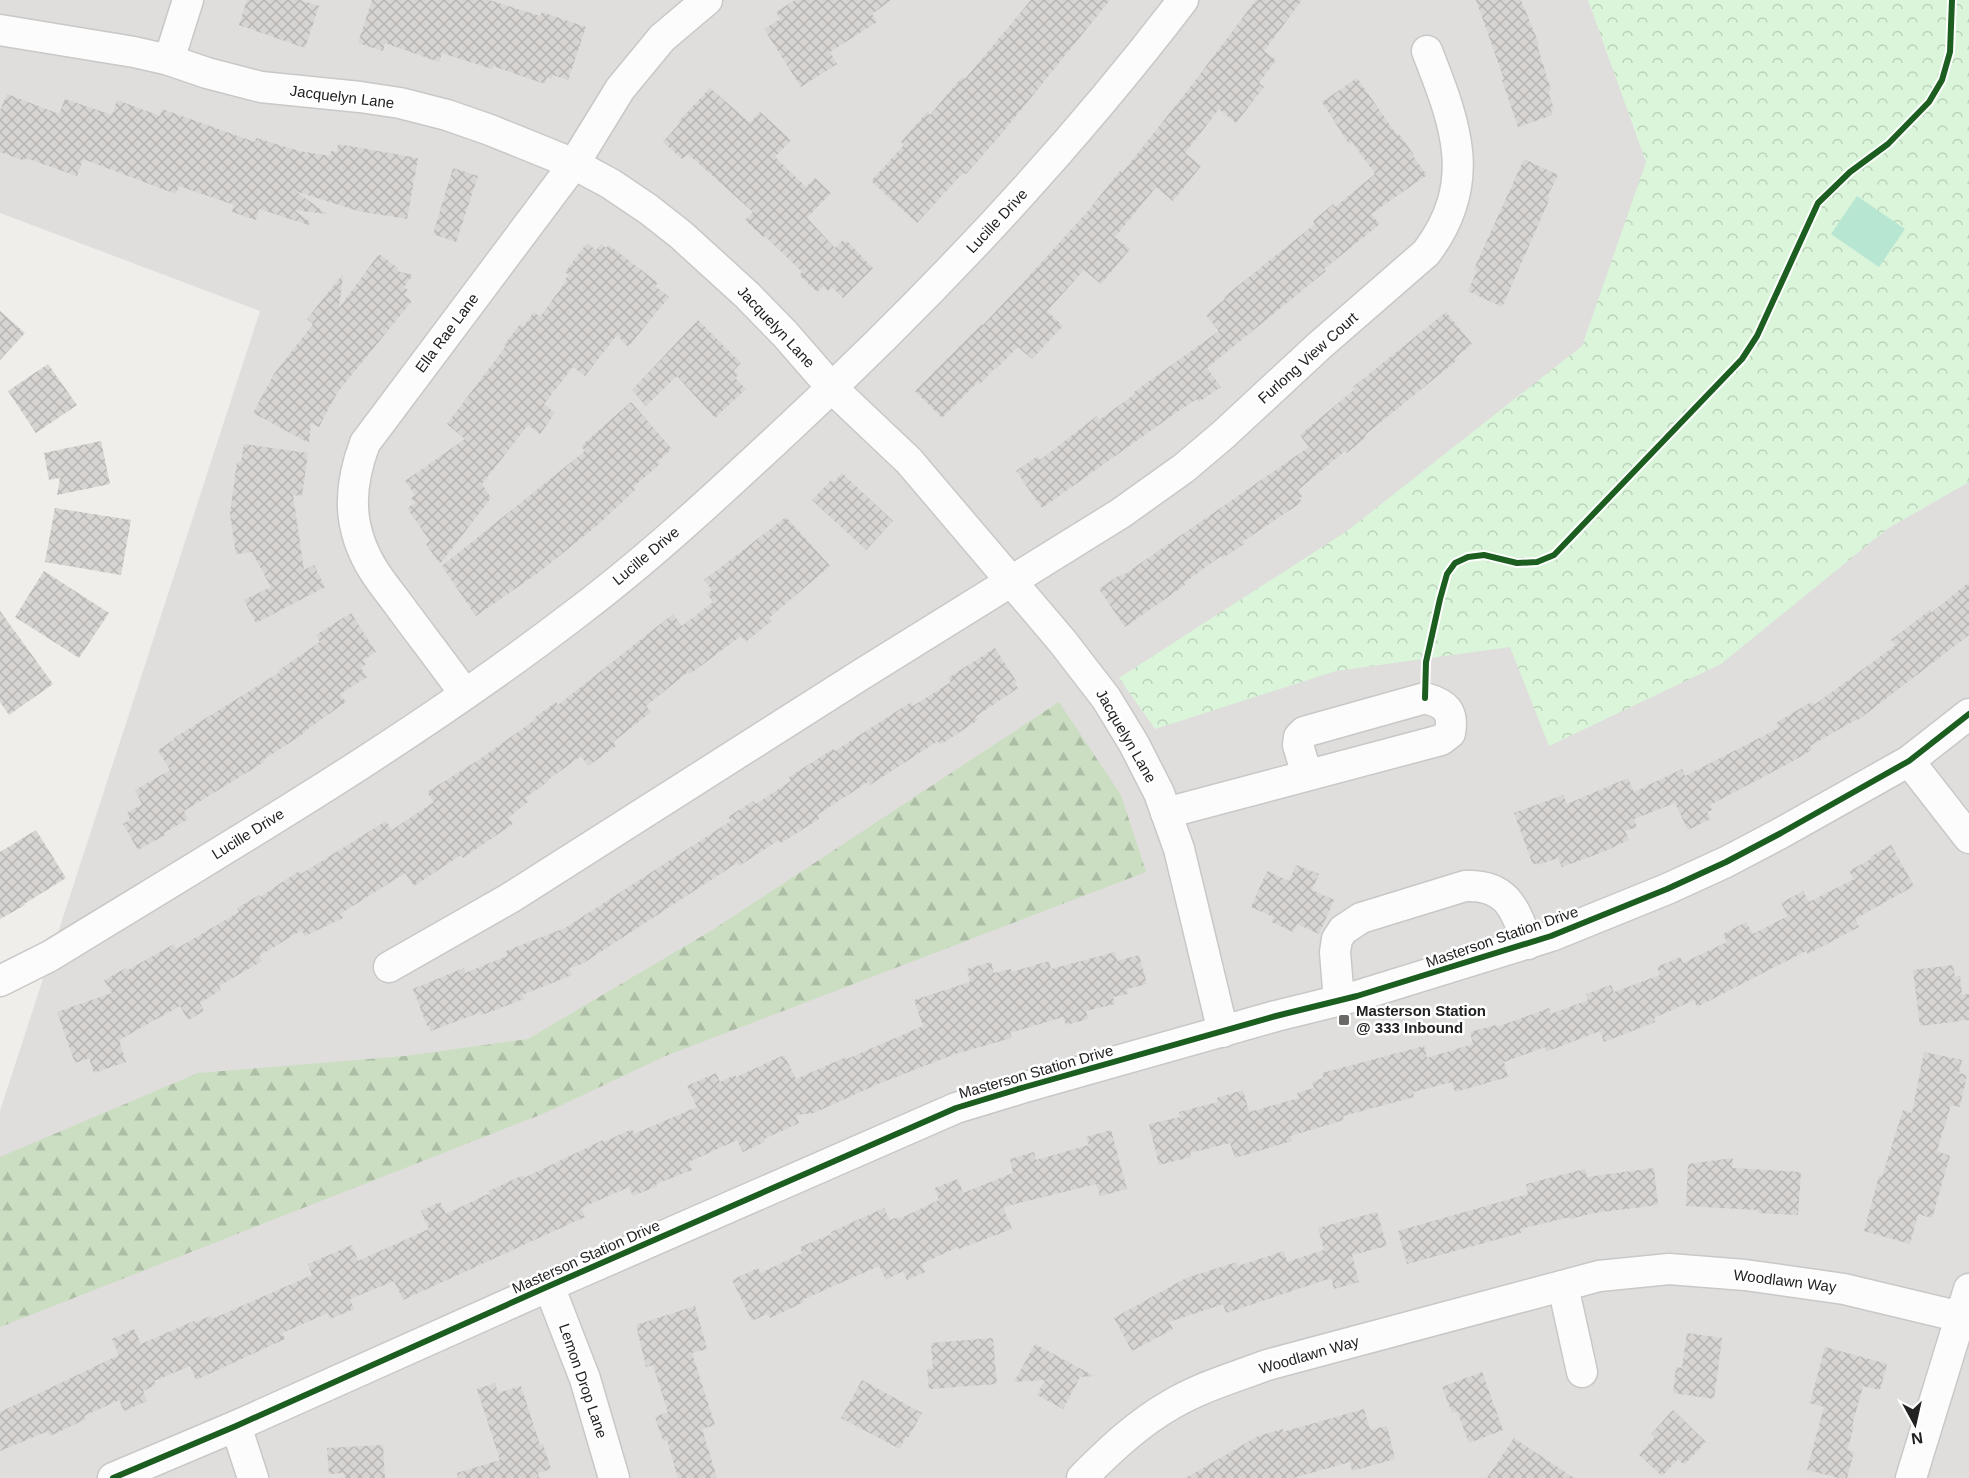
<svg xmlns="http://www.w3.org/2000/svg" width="1969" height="1478" font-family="Arial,sans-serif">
	<defs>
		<pattern id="forest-firs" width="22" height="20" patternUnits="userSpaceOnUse" patternTransform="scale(1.5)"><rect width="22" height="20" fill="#cbdec1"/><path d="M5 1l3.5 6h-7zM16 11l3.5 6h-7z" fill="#aebea6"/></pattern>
		<pattern id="park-crowns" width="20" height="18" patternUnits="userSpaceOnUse" patternTransform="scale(1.5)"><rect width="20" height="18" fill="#daf5da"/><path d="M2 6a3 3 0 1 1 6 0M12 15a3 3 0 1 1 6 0" fill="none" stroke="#bbd2bb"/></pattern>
		<pattern id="building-cross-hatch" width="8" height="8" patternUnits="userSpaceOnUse" patternTransform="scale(1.5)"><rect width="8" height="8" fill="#d7d4d2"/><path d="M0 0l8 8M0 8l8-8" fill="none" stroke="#b8b6b4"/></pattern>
	</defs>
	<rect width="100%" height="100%" fill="#f0eeeb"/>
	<polygon fill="#dfdedc" points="0,0 1969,0 1969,1478 0,1478 0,1111 260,311 0,213"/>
	<polygon fill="url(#forest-firs)" points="1059,702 1121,795 1146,872 663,1057 545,1113 0,1327 0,1157 198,1073 405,1056 528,1039 714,929"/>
	<polygon fill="url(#park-crowns)" points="1588,0 1969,0 1969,482 1887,529 1721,664 1549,746 1510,647 1336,671 1155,729 1119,678 1347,531 1582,346 1646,162"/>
	<polygon fill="#b7e6d2" points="1857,196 1905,229 1879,267 1831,234"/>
	<g fill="url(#building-cross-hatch)">
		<polygon points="247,0 300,0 319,6 305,48 239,25"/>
		<polygon points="372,0 489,0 540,16 542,12 586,27 568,80 553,75 551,79 547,77 545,84 493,66 492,69 442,53 439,62 385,43 383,51 358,43"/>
		<polygon points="795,0 891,0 872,14 877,22 830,52 837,64 801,87 764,29 780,19 776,12"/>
		<polygon points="1031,0 1110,0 999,137 966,174 963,173 917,223 871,181 904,145 901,142 927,112 930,115 962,77 965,79"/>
		<polygon points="1256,0 1302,0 1264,51 1276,60 1259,83 1264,87 1236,123 1219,109 1185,153 1201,166 1173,201 1156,187 1115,237 1130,249 1101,284 1084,270 1047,311 1063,326 1032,359 1018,347 996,369 995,368 980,384 978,382 942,418 915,391 982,324 983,325 1020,286 1087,212 1120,171 1122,173 1188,90"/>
		<polygon points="1476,0 1521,0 1539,44 1537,45 1551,90 1548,92 1554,108 1551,109 1552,115 1518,127 1502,80 1504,79"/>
		<polygon points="1357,78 1397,135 1399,134 1414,155 1413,156 1427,175 1371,214 1380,224 1324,269 1326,271 1207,368 1221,387 1199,402 1197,399 1177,412 1042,508 1016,471 1038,456 1040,460 1097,416 1099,420 1135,394 1134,392 1219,331 1206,315 1225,299 1224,297 1315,224 1313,221 1333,204 1335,207 1375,174 1352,142 1349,144 1322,102"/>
		<polygon points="710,88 750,123 760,112 791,140 775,157 806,187 815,178 831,193 807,218 835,248 843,240 845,243 847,241 873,268 843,298 832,287 828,291 824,286 817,292 799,275 802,272 765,236 763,237 745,220 753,212 688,154 682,159 663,142 680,123 678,122"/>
		<polygon points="7,94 59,114 65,99 112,115 117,100 160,116 162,109 255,142 256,138 299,151 330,156 331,151 337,152 338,144 418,158 407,219 358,211 295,191 327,214 294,210 310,222 309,225 259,209 256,220 232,212 234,205 179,186 176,194 83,159 77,176 26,158 25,161 0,152 0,111"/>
		<polygon points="1524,159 1558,175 1547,197 1550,198 1502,307 1468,291 1477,271 1474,269"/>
		<polygon points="453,168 478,176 456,242 433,234"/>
		<polygon points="587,243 596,250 601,244 606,248 609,245 658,283 655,286 669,297 628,347 617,335 585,376 573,367 544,404 555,413 540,434 528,425 482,484 491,498 440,564 426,544 430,541 407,508 415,503 411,498 415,495 405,481 465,439 447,424 506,346 504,345 520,324 523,327 534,312 540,317 567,280 565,279 569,275 565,272"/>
		<polygon points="379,254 398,268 397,271 413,275 404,287 408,290 404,295 412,301 337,393 319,427 311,423 309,443 253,413 274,374 313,324 307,319 343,274 339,308"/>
		<polygon points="0,311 25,333 0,360"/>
		<polygon points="1446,312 1472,344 1454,359 1456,361 1365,435 1366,437 1347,453 1345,451 1298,490 1303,496 1299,498 1302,502 1242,542 1244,544 1223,558 1221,556 1184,583 1185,585 1125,627 1099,589 1121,574 1122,576 1309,447 1300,435 1355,389 1353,387"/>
		<polygon points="698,320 741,363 734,370 738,375 735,378 746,389 715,418 677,376 646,406 632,390"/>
		<polygon points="48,364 77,405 36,433 8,391"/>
		<polygon points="631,402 672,449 658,461 660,464 633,487 635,490 600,523 538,573 476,616 442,566 585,451 581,446"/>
		<polygon points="101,441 110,484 57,495 60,478 49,480 44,453"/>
		<polygon points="244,444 308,453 302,496 293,495 304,570 314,565 325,587 256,623 244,600 271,587 252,552 236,554 230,514 237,462 241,462"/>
		<polygon points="842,473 893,521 866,550 812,500 831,480 834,482"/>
		<polygon points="55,508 131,520 121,575 45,562"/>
		<polygon points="786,517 830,566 769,618 771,621 746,642 741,636 690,674 688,672 646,706 651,712 613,742 616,746 588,766 581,756 548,780 549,781 525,798 528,802 508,818 513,824 463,858 461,855 414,886 405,873 340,914 343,918 305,936 302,930 259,956 262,961 219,986 221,990 200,1003 204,1011 188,1020 180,1006 119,1040 126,1062 94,1073 89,1058 75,1063 57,1012 112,993 104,980 126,968 128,970 174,944 176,949 239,912 237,908 259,895 260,897 299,871 301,874 386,821 392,830 434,802 427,792 477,761 536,719 534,718 556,702 558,705 673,614 682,626 713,602 707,594 712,590 704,580"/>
		<polygon points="44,571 109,613 79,658 15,617"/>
		<polygon points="1969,582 1969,635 1858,720 1857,719 1810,746 1812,750 1784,766 1710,805 1712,810 1707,812 1711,819 1688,830 1675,803 1634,819 1637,827 1625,831 1629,840 1603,852 1562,867 1558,858 1538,865 1537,863 1533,865 1514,813 1563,795 1567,804 1628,778 1634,792 1682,769 1685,776 1779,728 1776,723 1811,702 1814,705 1896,645 1891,640 1930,610 1931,613"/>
		<polygon points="0,611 53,684 9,715 0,702"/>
		<polygon points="351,613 376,652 363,660 366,664 361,668 367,677 340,694 346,702 305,731 306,732 263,760 264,762 184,811 188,819 164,833 165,835 138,850 123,824 130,820 127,813 142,804 135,790 170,770 158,750 175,739 174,738 280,672 279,670 320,642 316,635"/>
		<polygon points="995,648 1016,681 1014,682 1018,688 975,717 978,720 940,745 938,741 870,785 868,782 817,815 819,819 781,843 779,840 739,866 737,863 582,964 569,968 572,975 522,995 524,999 482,1015 481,1012 431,1031 429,1026 427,1026 413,989 464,968 465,973 507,956 506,951 565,928 731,821 728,817 753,801 756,804 791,781 789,777 833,749 835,751 911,702 913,706 951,682 948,678"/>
		<polygon points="36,830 66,878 24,904 25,905 0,919 0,852"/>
		<polygon points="1891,845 1914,886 1855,919 1859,927 1808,954 1806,951 1697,1007 1694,1000 1654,1018 1655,1022 1604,1042 1600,1031 1546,1052 1545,1047 1504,1062 1508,1077 1455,1092 1452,1082 1413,1092 1414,1097 1343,1116 1344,1120 1290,1136 1292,1141 1235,1158 1230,1143 1190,1153 1191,1157 1159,1165 1149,1124 1180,1117 1179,1112 1218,1102 1217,1098 1243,1090 1249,1112 1299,1098 1297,1093 1314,1088 1312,1082 1323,1078 1322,1073 1424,1046 1427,1058 1473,1044 1470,1032 1496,1025 1497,1027 1549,1008 1551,1014 1588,1000 1586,994 1611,985 1614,992 1660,975 1657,967 1680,957 1683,963 1727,942 1723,934 1746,922 1753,934 1788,916 1781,903 1803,891 1809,902 1854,879 1849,871 1871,859 1870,857"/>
		<polygon points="1296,865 1319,874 1312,890 1334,900 1319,934 1297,924 1293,932 1271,922 1274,917 1251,907 1267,871 1289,881"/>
		<polygon points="1115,952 1117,961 1139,955 1147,984 1127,989 1128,994 1113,997 1115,1004 1086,1011 1088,1019 1066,1025 1063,1017 1010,1033 1012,1038 955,1054 878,1084 814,1113 796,1115 799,1123 764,1139 765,1142 743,1152 737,1140 689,1162 692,1170 656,1184 657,1186 633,1196 629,1187 581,1208 585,1217 403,1300 394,1281 350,1299 354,1309 330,1319 328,1313 282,1333 285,1339 196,1380 190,1366 154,1381 156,1385 143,1391 147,1401 124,1411 119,1400 84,1416 86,1419 50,1436 48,1431 0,1451 0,1412 119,1355 112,1339 134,1329 141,1344 194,1321 195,1323 210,1316 212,1319 312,1275 308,1264 352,1245 358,1261 429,1229 421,1211 440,1202 446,1214 490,1193 489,1191 523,1175 524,1178 603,1140 604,1142 632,1129 634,1134 697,1107 687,1086 716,1073 720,1082 735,1075 736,1077 784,1055 796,1079 846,1057 847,1059 923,1026 914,1000 970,982 967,969 991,962 994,973 1011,969 1012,972 1049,961 1051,969"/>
		<polygon points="1953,965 1955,977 1960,976 1962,995 1969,994 1969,1020 1920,1026 1913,970"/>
		<polygon points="1924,1052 1962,1060 1959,1073 1967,1075 1960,1107 1951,1105 1937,1151 1950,1156 1932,1218 1918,1214 1910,1244 1864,1231 1879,1176 1882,1177 1903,1110 1912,1113"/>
		<polygon points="1111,1130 1127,1189 1100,1196 1096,1184 1003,1207 1012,1229 959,1249 958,1247 921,1264 925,1272 907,1280 903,1271 886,1280 879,1266 802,1300 804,1302 770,1318 767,1314 752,1321 732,1280 758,1268 761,1273 802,1253 800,1247 832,1234 831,1232 884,1208 890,1220 898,1217 899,1219 939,1200 935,1188 958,1179 963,1193 1013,1173 1010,1159 1034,1152 1036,1160 1089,1145 1086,1137"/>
		<polygon points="1733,1158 1732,1168 1801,1172 1798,1215 1758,1213 1758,1210 1686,1206 1688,1164"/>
		<polygon points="1654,1168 1658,1205 1594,1213 1570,1219 1570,1217 1520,1229 1521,1233 1407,1264 1398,1231 1528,1194 1526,1184 1585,1169 1587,1177"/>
		<polygon points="1377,1212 1387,1246 1352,1255 1359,1282 1334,1289 1331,1278 1226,1313 1223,1304 1169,1322 1173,1329 1132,1351 1114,1318 1186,1278 1237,1262 1238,1266 1284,1251 1287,1262 1324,1250 1318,1228"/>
		<polygon points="695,1306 707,1349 692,1353 715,1425 702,1429 717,1478 678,1478 667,1440 663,1441 655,1417 668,1412 653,1365 646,1367 636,1325"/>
		<polygon points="1687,1333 1722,1338 1714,1399 1673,1393 1676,1367 1682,1368"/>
		<polygon points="993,1338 997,1384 929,1389 927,1369 933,1368 931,1343"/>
		<polygon points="1035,1344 1094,1376 1080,1377 1063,1409 1037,1395 1045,1380 1014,1382"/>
		<polygon points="1825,1347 1887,1364 1880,1390 1863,1386 1852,1426 1854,1426 1847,1450 1854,1452 1847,1478 1839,1478 1807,1470 1824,1407 1810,1403"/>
		<polygon points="1482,1372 1503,1430 1469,1443 1457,1411 1452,1413 1442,1387"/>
		<polygon points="862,1380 922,1413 908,1438 906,1436 900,1449 841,1418"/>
		<polygon points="495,1383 498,1393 521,1386 540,1445 543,1444 551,1469 538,1473 539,1478 458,1478 457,1473 500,1460 477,1389"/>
		<polygon points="1364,1409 1370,1430 1387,1426 1395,1459 1352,1471 1350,1462 1293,1478 1186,1478 1258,1436 1283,1429 1283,1432"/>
		<polygon points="1673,1410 1706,1442 1684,1465 1678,1459 1662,1476 1639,1455 1655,1437 1651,1434"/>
		<polygon points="1514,1438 1574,1478 1487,1478"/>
		<polygon points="383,1445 385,1478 345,1478 344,1473 329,1474 327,1448"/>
	</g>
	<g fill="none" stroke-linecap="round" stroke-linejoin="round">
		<defs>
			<g id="minor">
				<polyline points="0,30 134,52 169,60 207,73 261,87 360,97 400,103 447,115 490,130 574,164 611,184 648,209 680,234 747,295 785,334 832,388 909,461 1062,641 1106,698 1134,744 1159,793 1179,849 1223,1032"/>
				<polyline points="169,60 188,0"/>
				<path d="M465,694C445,666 424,639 404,612C394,598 383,585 374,571C347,528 348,488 365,443L574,164L620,89L662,38L707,0"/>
				<polyline points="1909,761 1969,838"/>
				<path d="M1166,813L1441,740L1450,733C1454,711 1446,704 1425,698L1304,732L1299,737L1298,745L1307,775"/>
				<path d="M389,967L510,898L862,674L1121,513L1184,468L1223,435L1319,346L1426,253C1479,183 1456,125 1427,51"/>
				<path d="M0,981L50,956C229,846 412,740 578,612C652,556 719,493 787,430C931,296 1064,156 1183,0"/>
				<path d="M1339,1001L1335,952L1337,939L1343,930L1361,918L1465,886C1508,884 1515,910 1528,944"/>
				<polyline points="549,1286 585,1379 614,1478"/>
				<polyline points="1563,1286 1582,1372"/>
				<polyline points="236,1426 253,1478"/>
				<polyline points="113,1478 236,1426 549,1286 956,1108 1025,1087 1276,1016 1357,996 1551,936 1667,889 1726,862 1781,833 1909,761 1969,714"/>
				<path d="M1082,1478C1110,1450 1137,1424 1172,1404C1201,1387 1235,1377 1267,1365L1599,1276L1669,1269L1745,1275L1844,1289L1969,1319"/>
				<polyline points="1911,1478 1969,1289"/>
			</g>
		</defs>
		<use href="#minor" stroke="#c9c8c7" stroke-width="33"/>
		<use href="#minor" stroke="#fdfcfc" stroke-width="30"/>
		<defs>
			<g id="cycleway">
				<polyline points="1425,698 1426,662 1440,599 1447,574 1455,563 1468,557 1484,555 1517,563 1537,562 1554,555 1742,359 1757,336 1818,203 1850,172 1888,144 1929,102 1942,80 1950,52 1952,0"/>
				<polyline points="113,1478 236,1426 549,1286 956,1108 1025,1087 1276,1016 1357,996 1551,936 1667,889 1726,862 1781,833 1909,761 1969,714"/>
			</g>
		</defs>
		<use href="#cycleway" stroke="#fff" stroke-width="10"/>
		<use href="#cycleway" stroke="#1b5e20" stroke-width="6"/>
	</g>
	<rect fill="#6a6968" stroke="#fff" stroke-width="2" x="1338" y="1014" width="12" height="12" rx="3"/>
	<g text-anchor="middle" stroke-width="5" stroke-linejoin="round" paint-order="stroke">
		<g font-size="15" fill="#222" stroke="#fff">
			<text transform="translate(342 97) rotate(7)" y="5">Jacquelyn Lane</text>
			<text transform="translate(997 221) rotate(-47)" y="5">Lucille Drive</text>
			<text transform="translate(776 327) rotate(47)" y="5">Jacquelyn Lane</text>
			<text transform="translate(447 333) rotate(-53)" y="5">Ella Rae Lane</text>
			<text transform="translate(1308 358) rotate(-42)" y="5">Furlong View Court</text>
			<text transform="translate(646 556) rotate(-40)" y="5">Lucille Drive</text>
			<text transform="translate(1126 736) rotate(60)" y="5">Jacquelyn Lane</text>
			<text transform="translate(248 834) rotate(-32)" y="5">Lucille Drive</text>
			<text transform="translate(1502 937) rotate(-19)" y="5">Masterson Station Drive</text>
			<text transform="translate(1036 1072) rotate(-16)" y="5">Masterson Station Drive</text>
			<text transform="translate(586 1257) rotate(-24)" y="5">Masterson Station Drive</text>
			<text transform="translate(1785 1281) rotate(7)" y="5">Woodlawn Way</text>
			<text transform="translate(1309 1355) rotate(-16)" y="5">Woodlawn Way</text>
			<text transform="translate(583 1381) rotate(71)" y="5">Lemon Drop Lane</text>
		</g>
		<g font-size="15" font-weight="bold" fill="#222" stroke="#fff" text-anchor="start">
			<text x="1356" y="1016">Masterson Station<tspan x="1356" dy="17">@ 333 Inbound</tspan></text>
		</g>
	</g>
	<g transform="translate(1915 1424) rotate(172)" stroke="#ffffff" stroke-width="4.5" paint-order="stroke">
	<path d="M0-4.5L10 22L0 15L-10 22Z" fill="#222222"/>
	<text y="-9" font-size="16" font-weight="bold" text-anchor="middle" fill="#222222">N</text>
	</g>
</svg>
